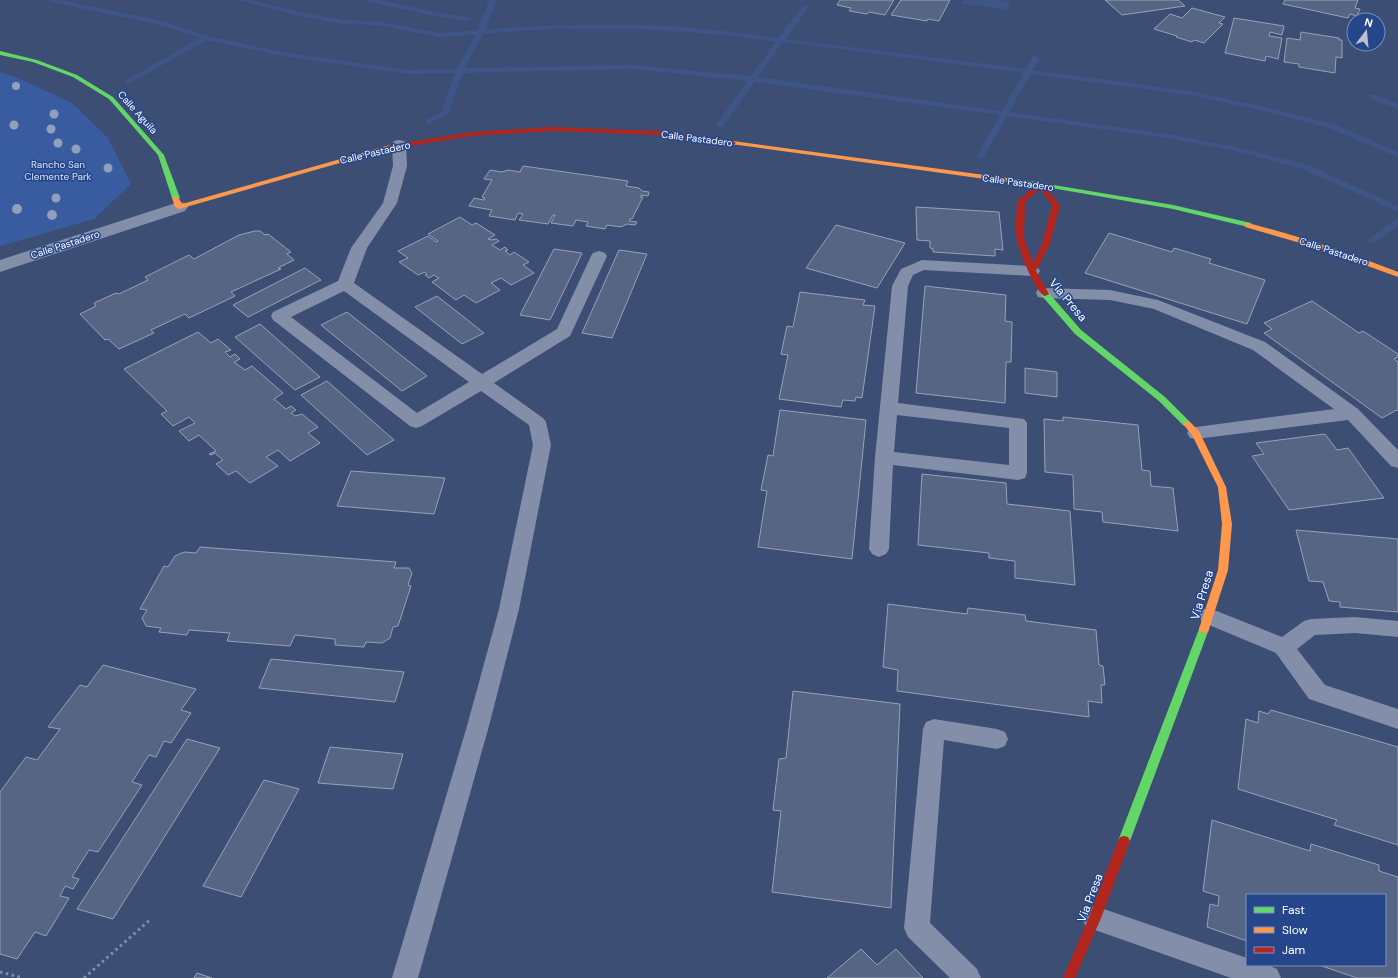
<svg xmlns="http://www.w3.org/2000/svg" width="1398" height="978" font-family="'DM Sans',sans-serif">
	<rect width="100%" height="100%" fill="#3c4e74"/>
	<polygon fill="#395ca1" points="0,72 16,77 72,103 108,138 131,184 94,219 0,246"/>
	<polygon fill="#3e5586" points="963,0 1002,0 1001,2 1011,3 1008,11 976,4 974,6 961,4"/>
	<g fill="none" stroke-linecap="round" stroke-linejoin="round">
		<g fill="#3e5586" fill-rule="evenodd">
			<path d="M48,0H62L162,21L208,36L277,51L407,70L457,69L476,35L439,37L376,25L343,24L298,16L239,0H251L298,12L343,20L376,21L439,33L478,30L489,0H497L485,29C537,26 588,24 640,25C686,26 733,32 778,38L803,6L805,5L809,7L786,39L1026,69L1033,56H1036L1040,58L1033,70L1190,91L1261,106L1334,124L1398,152V157L1328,128L1260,110L1190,95L1031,74L1009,112L1173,135L1236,147L1309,165L1398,206V212L1303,169L1236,151L1173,139L1007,116L984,157L980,159L976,157L1000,115L755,82L723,126H717L716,124L748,81L632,69L463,73L448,114L429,124H426V120L441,113L455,73L407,74L277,55L207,40L129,84H126V80L200,38L160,25L52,2ZM549,29H641L725,35L776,42L751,76L632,65L465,68L483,34ZM782,43H794L1023,73L1002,111L758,77Z"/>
			<polygon points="366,0 380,0 438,13 468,17 472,19 468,21 438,17 370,2"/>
			<polygon points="1370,95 1376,95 1398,104 1398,109 1370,99"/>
			<polygon points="1398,218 1398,225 1375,243 1369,243 1368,241 1369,239"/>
		</g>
	</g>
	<g fill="#556583" stroke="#97a2b7">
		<polygon points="840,0 894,0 885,15 869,12 867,14 849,11 851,8 837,5"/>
		<polygon points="901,0 950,0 939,21 928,19 927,21 891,15"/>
		<polygon points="1105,0 1178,0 1185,6 1122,15"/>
		<polygon points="1285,0 1358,0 1355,8 1360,9 1357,16 1350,14 1348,18 1283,4"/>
		<polygon points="1192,8 1225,17 1219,23 1223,24 1204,43 1194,40 1192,42 1176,37 1177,36 1154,29 1170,14 1182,18"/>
		<polygon points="1234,18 1284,26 1282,35 1270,32 1269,36 1282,38 1278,59 1266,56 1265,61 1225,53"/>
		<polygon points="1301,32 1339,38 1339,40 1342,40 1342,58 1336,57 1335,73 1299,67 1299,64 1284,62 1287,38 1300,40"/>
		<polygon points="523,166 628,181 626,186 639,188 642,191 649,192 648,196 641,195 640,197 643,197 632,219 630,219 629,221 637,222 635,225 627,224 621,227 607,225 605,229 586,226 588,222 576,220 573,226 551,223 555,215 553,215 548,224 519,220 523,214 518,213 515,220 489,216 492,210 469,206 474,198 484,200 485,198 482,197 492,180 484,179 490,170 502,172 508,170 520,172"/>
		<polygon points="916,207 999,212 1003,250 995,249 995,256 933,252 933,249 930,248 930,241 917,240"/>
		<polygon points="460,217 472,225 476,223 495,235 488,239 491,240 496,239 499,241 492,245 500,250 505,247 508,250 505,251 510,255 514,252 529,262 523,265 534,273 511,285 501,278 491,283 500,290 476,303 464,295 456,300 432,282 439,278 434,275 429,278 425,275 427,274 425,272 418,275 399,262 408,258 398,251 428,236 436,242 438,241 428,234"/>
		<polygon points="836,225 905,243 877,288 806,268"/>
		<polygon points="255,231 260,231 265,235 268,234 291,252 287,254 294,260 278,268 281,269 231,292 235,296 189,318 185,314 151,330 154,333 119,349 108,339 105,340 80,314 96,306 94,303 116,293 119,294 148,280 145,277 189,255 194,259 239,235"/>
		<polygon points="1109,233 1172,252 1174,248 1211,259 1209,263 1265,280 1247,324 1085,273"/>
		<polygon points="554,249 582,253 550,320 520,315"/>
		<polygon points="619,250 647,254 612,338 582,333"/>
		<polygon points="305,268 321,280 248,317 233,305"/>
		<polygon points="925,286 1006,295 1005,321 1012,322 1011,362 1006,362 1005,403 916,393"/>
		<polygon points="800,292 865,300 863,305 875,306 862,398 856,397 855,401 843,400 841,407 779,399 788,355 781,354 787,326 793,327"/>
		<polygon points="437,296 484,333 462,344 415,307"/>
		<polygon points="1312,301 1359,333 1363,331 1398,354 1398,357 1394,359 1398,362 1398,411 1397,410 1382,418 1264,333 1272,329 1264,323"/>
		<polygon points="347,312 427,376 402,391 321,325"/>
		<polygon points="260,324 320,377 295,390 235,337"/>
		<polygon points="198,332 211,343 218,339 231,350 225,352 230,357 235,354 240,359 234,362 245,370 252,366 283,393 274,399 286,409 291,406 296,410 291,413 295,416 302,414 318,427 308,433 320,443 290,461 278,450 266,457 278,466 250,483 236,471 228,475 216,464 223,460 215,453 211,455 209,454 216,451 199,435 189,441 179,431 195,423 189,417 173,426 161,414 167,411 124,369"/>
		<polygon points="1025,368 1057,372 1057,397 1025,393"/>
		<polygon points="327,381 394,440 367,455 301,395"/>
		<polygon points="780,410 866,420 852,559 758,547 767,491 761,490 768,455 773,456"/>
		<polygon points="1063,417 1138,425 1142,470 1150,471 1151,486 1173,488 1178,531 1103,522 1102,512 1074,509 1073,475 1045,472 1044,419 1063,421"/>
		<polygon points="1325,434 1337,450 1348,448 1384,498 1289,510 1252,456 1264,454 1256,443"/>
		<polygon points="351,471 445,478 434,514 337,506"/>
		<polygon points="922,474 1006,483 1007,504 1070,511 1075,585 1015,578 1015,561 989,558 989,553 918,545"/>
		<polygon points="1296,530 1398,539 1398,612 1340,607 1340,602 1329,601 1323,582 1309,581"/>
		<polygon points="200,547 396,562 394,568 409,568 412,573 408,585 411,586 398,626 393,627 390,638 382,643 366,642 364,647 335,645 335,639 295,635 290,646 227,641 230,633 189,630 187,635 159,632 161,628 146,626 142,618 147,610 140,609 164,566 168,567 175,556 184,552 196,553"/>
		<polygon points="888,604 967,614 968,608 1025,615 1026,621 1096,630 1099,665 1103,666 1105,685 1101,685 1102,703 1088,701 1089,717 897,691 898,670 883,667"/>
		<polygon points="271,659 404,672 395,702 259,688"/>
		<polygon points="103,665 196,689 181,710 191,713 171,743 164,741 156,757 149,755 132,782 142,785 98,852 89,850 72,877 79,879 73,889 65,886 60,896 69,898 46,936 35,932 17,959 0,954 0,792 26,757 37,760 60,729 48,727 80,685 87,687"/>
		<polygon points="793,691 900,704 891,908 772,892 781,811 773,810 779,759 786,758"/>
		<polygon points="1271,710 1398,747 1398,845 1334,825 1337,820 1238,789 1246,719 1258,723 1259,711 1268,714"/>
		<polygon points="187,739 220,748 113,919 77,909"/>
		<polygon points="330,747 403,754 393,789 318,783"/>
		<polygon points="264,780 299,789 241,897 203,886"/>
		<polygon points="1212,820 1310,851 1311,844 1379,865 1379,871 1398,877 1398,978 1357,978 1319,965 1385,965 1385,895 1247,895 1247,941 1207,927 1210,904 1218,906 1219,896 1203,891"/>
		<polygon points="861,949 877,965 896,949 923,978 827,978"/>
		<polygon points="197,973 212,978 194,978"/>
	</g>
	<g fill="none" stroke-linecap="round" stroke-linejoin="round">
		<g stroke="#838fa8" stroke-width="3" stroke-dasharray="2.5 3.5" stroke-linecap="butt">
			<polyline points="0,972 23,978"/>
			<polyline points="84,978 151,919"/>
		</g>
		<g fill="#838fa8" fill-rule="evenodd">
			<path d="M399,140L404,141L406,144L407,166L397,203L367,248L354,283L482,374L557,329L591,256L593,253L599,251L605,253L607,256L570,336L494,383L543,418L546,422L551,445L519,609L489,726L418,978H392L467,726L499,609L533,445L529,425L481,391L422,426L416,428L410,426L273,320L271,316L273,312L338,281L351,248L383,203L393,166L392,144L394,141ZM344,291L469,382L417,413L291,317Z"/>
			<path d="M922,260L1032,266L1038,268L1040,271L1038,274L1032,276L924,270L913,275L908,286L898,403L1024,419L1027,423V473L1025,478L1018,480L893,465L889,549L886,554L879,557L872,554L869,549L875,457L892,286L901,269ZM897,415L1009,428V465L894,452Z"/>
			<polygon points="1044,288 1110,290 1158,300 1265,342 1358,409 1398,450 1398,468 1391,466 1348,420 1196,439 1190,438 1187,433 1190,428 1196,427 1334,409 1253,350 1154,309 1110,300 1044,298 1038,297 1036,293 1038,289"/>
			<polygon points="1209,608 1282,637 1304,621 1311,619 1355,617 1398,621 1398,637 1355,633 1315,635 1297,649 1325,685 1398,709 1398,729 1309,699 1276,653 1202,622 1199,616 1202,610"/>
			<polygon points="934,719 997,729 1005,732 1008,739 1005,746 997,749 944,740 930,923 977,969 981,978 950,978 908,937 904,928 923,729 926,722"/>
			<polygon points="1095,906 1247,958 1247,965 1268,965 1277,969 1281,978 1231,978 1095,930 1086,927 1082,918 1086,909"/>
		</g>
		<polygon fill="#838fa8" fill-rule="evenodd" points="179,202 185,203 188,207 185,211 0,272 0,260"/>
		<g fill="#63d668" fill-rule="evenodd">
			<polygon points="0,51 37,60 77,75 113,97 164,155 180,198 178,199 174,199 172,198 158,155 109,99 73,77 33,62 0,55"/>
			<polygon points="1036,182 1173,205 1251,223 1252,225 1248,227 1173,209 1034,185 1034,183"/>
			<polygon points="1042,292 1048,292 1081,330 1165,397 1190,422 1191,424 1190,426 1184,426 1159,401 1075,334 1042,296 1041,294"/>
			<polygon points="1204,625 1208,626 1209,629 1130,841 1128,845 1124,846 1120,845 1118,841 1199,629 1200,626"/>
		</g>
		<g fill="#ff974d" fill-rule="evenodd">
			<polygon points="733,141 1036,182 1039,184 1036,186 731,144 731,142"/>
			<polygon points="390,145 393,147 392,148 179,209 175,207 172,198 174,197 178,197 182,204"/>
			<path d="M1245,223H1248C1299,236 1349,253 1398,272V277L1321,249L1245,227Z"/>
			<polygon points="1187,421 1190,422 1199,431 1226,487 1232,524 1228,570 1209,629 1208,632 1204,633 1200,632 1199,629 1218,570 1222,524 1218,487 1192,435 1183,424"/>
		</g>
		<g fill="#b3261e" fill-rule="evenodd">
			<polygon points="551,127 661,131 733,141 736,143 733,145 661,135 551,131 472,136 390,149 387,147 390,145 472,132"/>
			<path d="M1040,183L1042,184L1060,205L1050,244L1036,271L1049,294L1045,296C1036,294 1018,249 1017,239C1014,227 1017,213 1017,201ZM1040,189L1052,205L1042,244L1033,263L1024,238L1025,202Z"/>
			<polygon points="1124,836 1128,837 1130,841 1101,918 1075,978 1063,978 1089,917 1118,841 1120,837"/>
		</g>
	</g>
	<g fill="#919fbd">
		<circle cx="16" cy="86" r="4"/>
		<circle cx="54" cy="114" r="4.5"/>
		<circle cx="14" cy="125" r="4.5"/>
		<circle cx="51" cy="129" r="4.5"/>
		<circle cx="58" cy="143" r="4.5"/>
		<circle cx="76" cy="149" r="4.5"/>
		<circle cx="108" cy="168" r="4.5"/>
		<circle cx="56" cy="198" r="4.5"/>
		<circle cx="17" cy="209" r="5"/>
		<circle cx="52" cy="215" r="5"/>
	</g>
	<g text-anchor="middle" stroke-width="3" stroke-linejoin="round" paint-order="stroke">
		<g font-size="10" fill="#fff" stroke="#25468b">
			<text transform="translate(138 112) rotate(48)" y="4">Calle Aguila</text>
			<text transform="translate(697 138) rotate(7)" y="4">Calle Pastadero</text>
			<text transform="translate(375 152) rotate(-13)" y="4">Calle Pastadero</text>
			<text transform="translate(1018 182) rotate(8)" y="4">Calle Pastadero</text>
			<text transform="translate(65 244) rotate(-18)" y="4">Calle Pastadero</text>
			<text transform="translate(1334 251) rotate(18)" y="4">Calle Pastadero</text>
		</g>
		<g font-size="10" fill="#d7e2f8" stroke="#25468b">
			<text x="58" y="168">Rancho San<tspan x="58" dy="12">Clemente Park</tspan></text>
		</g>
		<g font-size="12" fill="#fff" stroke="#25468b">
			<text transform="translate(1068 300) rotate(50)" y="4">Via Presa</text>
			<text transform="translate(1202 595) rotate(-73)" y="4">Via Presa</text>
			<text transform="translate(1090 898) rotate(-69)" y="4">Via Presa</text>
		</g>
	</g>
	<rect x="1246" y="894" width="140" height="72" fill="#25468b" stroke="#7c90b9"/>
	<rect x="1254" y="907" width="20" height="6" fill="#63d668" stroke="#7c90b9"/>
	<text x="1282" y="914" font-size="12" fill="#ffffff">Fast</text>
	<rect x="1254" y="927" width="20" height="6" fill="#ff974d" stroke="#7c90b9"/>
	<text x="1282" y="934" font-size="12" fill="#ffffff">Slow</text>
	<rect x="1254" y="947" width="20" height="6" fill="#b3261e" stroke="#7c90b9"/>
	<text x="1282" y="954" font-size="12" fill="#ffffff">Jam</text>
	<g transform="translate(1366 32) rotate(16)"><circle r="19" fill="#25468b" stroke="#7c90b9"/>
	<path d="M0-3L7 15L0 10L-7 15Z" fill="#bbc1ce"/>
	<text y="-6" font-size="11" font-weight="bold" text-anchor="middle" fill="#ffffff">N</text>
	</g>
</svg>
